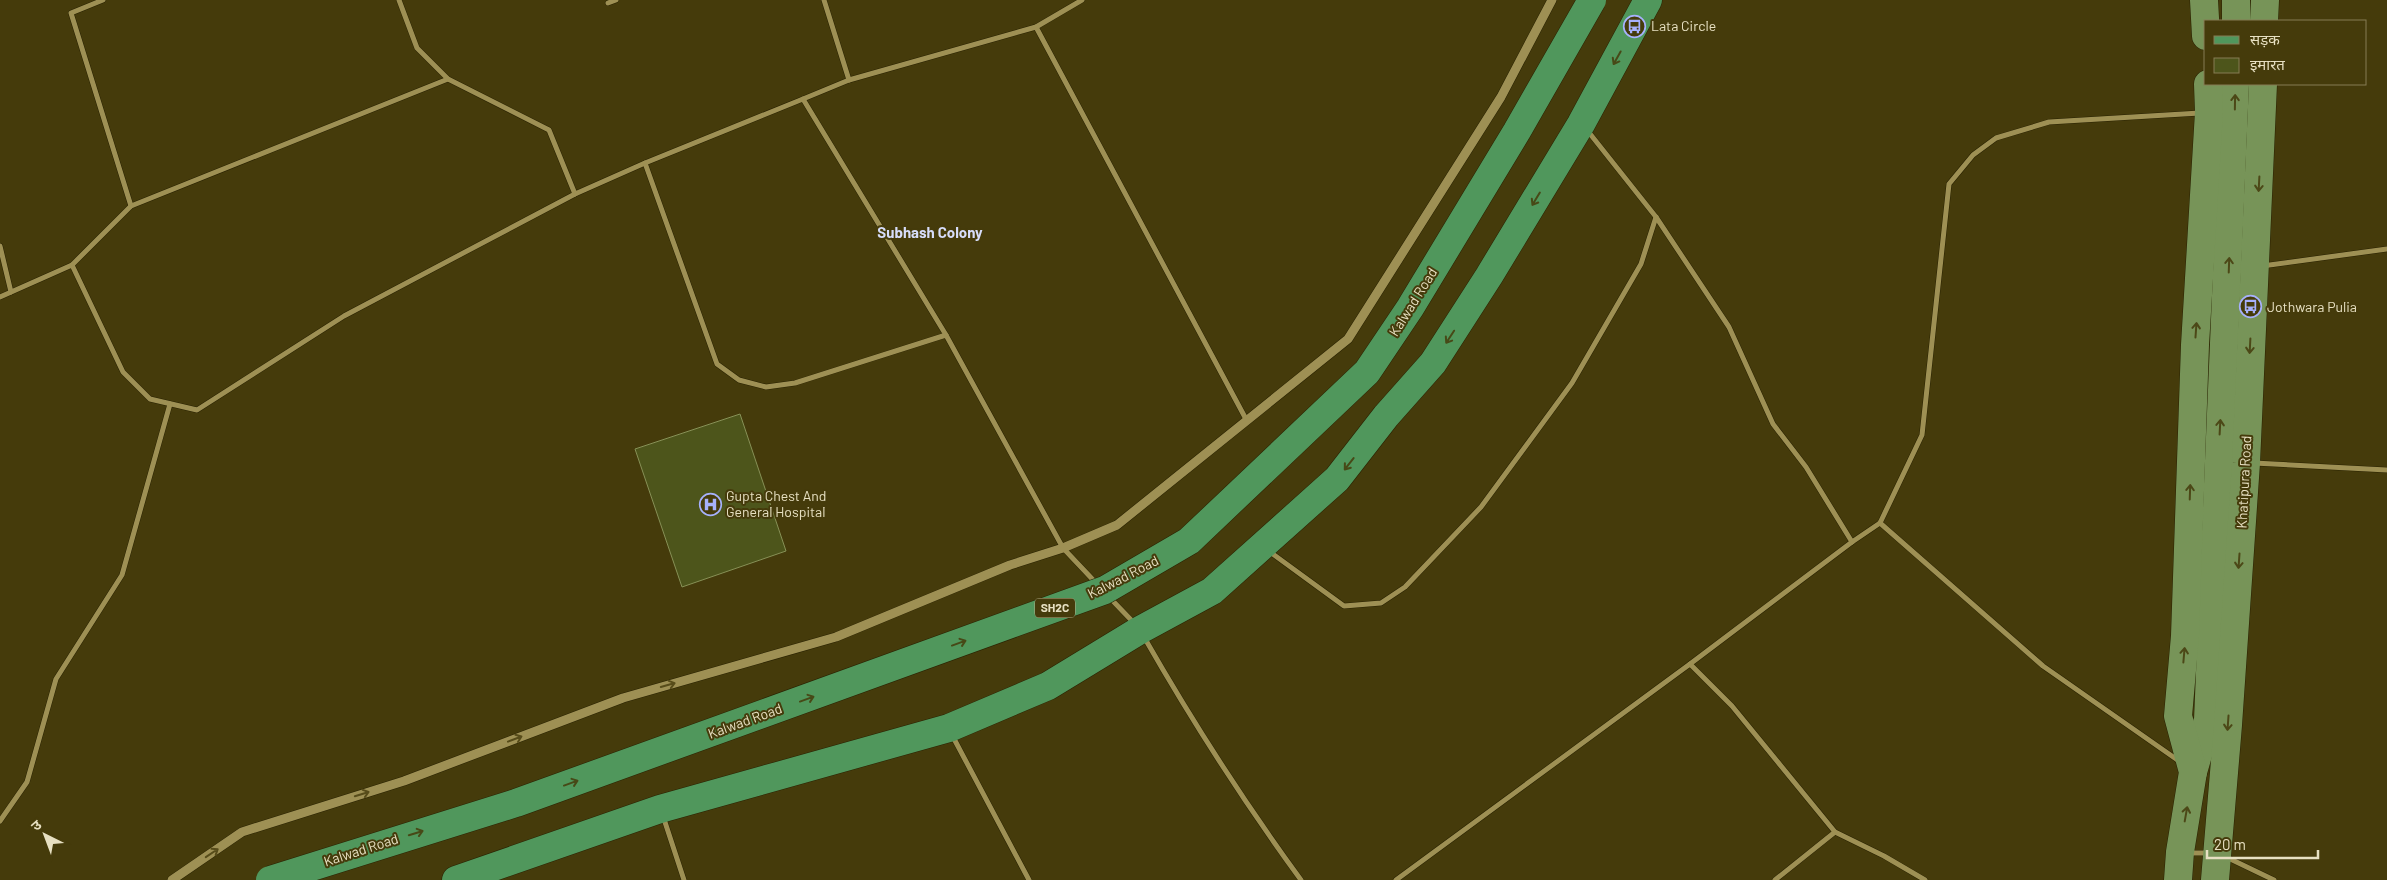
<svg xmlns="http://www.w3.org/2000/svg" width="2387" height="880" font-family="Barlow,'Noto Sans Devanagari',sans-serif">
	<rect width="100%" height="100%" fill="#453b0b"/>
	<polygon fill="#4d551b" stroke="#879157" points="740,414 786,551 682,587 635,449"/>
	<g fill="none" stroke-linecap="round" stroke-linejoin="round">
		<defs>
			<g id="minor">
				<polyline points="103,0 71,13 131,206"/>
				<polyline points="399,0 417,48 448,79 549,130 575,194"/>
				<polyline points="824,0 849,80"/>
				<polyline points="608,3 616,0"/>
				<polyline points="1036,27 1247,421"/>
				<polyline points="448,79 131,206 72,265 123,372 150,399 197,410 344,316 575,194 645,163 803,99"/>
				<polyline points="1587,130 1656,217 1729,327 1773,424 1806,467 1852,542 1690,664"/>
				<polyline points="645,163 717,364 739,380 766,387 795,383 946,335 1063,548 1097,584"/>
				<polyline points="0,246 11,292"/>
				<polyline points="2262,266 2387,249"/>
				<polyline points="0,297 72,265"/>
				<polyline points="946,335 803,99 849,80 1036,27 1082,0"/>
				<polyline points="2254,463 2387,470"/>
				<polyline points="1880,523 2043,666 2179,761"/>
				<polyline points="1852,542 1880,523 1922,435 1949,184 1973,155 1996,138 2049,122 2200,113"/>
				<polyline points="1270,552 1344,606 1381,603 1405,587 1481,507 1572,383 1641,264 1656,217"/>
				<polyline points="1110,598 1135,624"/>
				<path d="M1144,637C1192,721 1244,802 1301,880"/>
				<polyline points="952,735 1029,880"/>
				<polyline points="663,816 684,880"/>
				<polyline points="0,821 27,782 56,679 122,575 170,404"/>
				<polyline points="1835,832 1884,856 1925,880"/>
				<polyline points="2188,853 2209,853"/>
				<polyline points="2224,856 2274,880"/>
				<polyline points="1396,880 1690,664 1732,706 1835,832 1775,880"/>
			</g>
			<polyline id="tertiary" points="172,880 242,832 404,781 623,698 836,637 1010,565 1063,548 1117,525 1348,339 1501,97 1552,0"/>
			<g id="secondary">
				<polyline points="2204,0 2206,36"/>
				<polyline points="2236,21 2236,0"/>
				<polyline points="2264,21 2265,0"/>
				<polyline points="2193,772 2208,720 2235,84"/>
				<polyline points="2178,880 2180,852 2193,772 2178,716 2185,636 2195,345 2209,112 2208,84"/>
				<polyline points="2215,880 2228,725 2246,463 2263,84"/>
			</g>
			<polyline id="primary" points="456,880 660,809 949,728 1048,686 1140,630 1212,591 1337,479 1386,416 1433,363 1489,276 1581,124 1648,0"/>
		</defs>
		<use href="#minor" stroke="#292202" stroke-width="6"/>
		<use href="#tertiary" stroke="#292202" stroke-width="10"/>
		<use href="#secondary" stroke="#292202" stroke-width="29"/>
		<use href="#primary" stroke="#292202" stroke-width="29"/>
		<use href="#minor" stroke="#9e9054" stroke-width="5"/>
		<use href="#tertiary" stroke="#9e9054" stroke-width="9"/>
		<use href="#secondary" stroke="#779458" stroke-width="28"/>
		<use href="#primary" stroke="#50975c" stroke-width="28"/>
		<defs>
			<polyline id="primary-bridge" points="270,880 516,803 1105,590 1189,541 1367,372 1410,308 1517,131 1592,0"/>
		</defs>
		<use href="#primary-bridge" stroke="#292202" stroke-width="29" stroke-linecap="butt"/>
		<use href="#primary-bridge" stroke="#50975c" stroke-width="28"/>
	</g>
	<defs><path id="oneway-shaft" d="M-6 0H5M1.5-3L5.5 0L1.5 3" fill="none" stroke-width="1.6" stroke-linecap="round" stroke-linejoin="round" transform="scale(1.25)"/></defs>
	<g stroke="#474917">
		<use href="#oneway-shaft" transform="translate(1617 58) rotate(119)"/>
		<use href="#oneway-shaft" transform="translate(1536 199) rotate(121)"/>
		<use href="#oneway-shaft" transform="translate(1450 337) rotate(123)"/>
		<use href="#oneway-shaft" transform="translate(1349 464) rotate(128)"/>
		<use href="#oneway-shaft" transform="translate(959 643) rotate(-20)"/>
		<use href="#oneway-shaft" transform="translate(807 699) rotate(-20)"/>
		<use href="#oneway-shaft" transform="translate(571 783) rotate(-20)"/>
		<use href="#oneway-shaft" transform="translate(416 833) rotate(-17)"/>
	</g>
	<g stroke="#4c4817">
		<use href="#oneway-shaft" transform="translate(2235 102) rotate(-89)"/>
		<use href="#oneway-shaft" transform="translate(2259 184) rotate(93)"/>
		<use href="#oneway-shaft" transform="translate(2229 265) rotate(-88)"/>
		<use href="#oneway-shaft" transform="translate(2196 330) rotate(-86)"/>
		<use href="#oneway-shaft" transform="translate(2250 346) rotate(93)"/>
		<use href="#oneway-shaft" transform="translate(2220 427) rotate(-87)"/>
		<use href="#oneway-shaft" transform="translate(2190 492) rotate(-88)"/>
		<use href="#oneway-shaft" transform="translate(2239 561) rotate(94)"/>
		<use href="#oneway-shaft" transform="translate(2184 655) rotate(-85)"/>
		<use href="#oneway-shaft" transform="translate(2228 723) rotate(94)"/>
		<use href="#oneway-shaft" transform="translate(2186 814) rotate(-80)"/>
	</g>
	<g stroke="#574c1a">
		<use href="#oneway-shaft" transform="translate(668 685) rotate(-16)"/>
		<use href="#oneway-shaft" transform="translate(515 739) rotate(-21)"/>
		<use href="#oneway-shaft" transform="translate(362 794) rotate(-17)"/>
		<use href="#oneway-shaft" transform="translate(212 853) rotate(-34)"/>
	</g>
	<defs>
		<symbol id="bus-ring" viewBox="-11 -11 22 22"><circle r="9.5" fill="#453b0b" stroke="#a6b1fc" stroke-width="1.5"/><path d="M-5-6H5V4H4V6H2V4H-2V6H-4V4H-5ZM-3.5-4V0h7V-4ZM-3.5 1.2v1.5H-2V1.2ZM2 1.2v1.5H3.5V1.2Z" fill="#a6b1fc"/></symbol>
		<symbol id="hospital-ring" viewBox="-11 -11 22 22"><circle r="9.5" fill="#453b0b" stroke="#a6b1fc" stroke-width="1.5"/><path d="M-5-5h3v3.5h4V-5h3V5h-3V1.5h-4V5h-3Z" fill="#a6b1fc"/></symbol>
	</defs>
	<g fill-rule="evenodd">
		<use href="#bus-ring" x="1622" y="14" width="25" height="25"/>
		<use href="#bus-ring" x="2238" y="294" width="25" height="25"/>
		<use href="#hospital-ring" x="698" y="492" width="25" height="25"/>
	</g>
	<g text-anchor="middle" stroke-width="4" stroke-linejoin="round" paint-order="stroke">
		<rect fill="#453b0b" stroke="#b6ae8b" stroke-width="1" x="1035" y="598.5" width="40" height="19" rx="4"/>
		<g font-size="12" font-weight="bold" fill="#e7e0c2">
			<text x="1055" y="612">SH2C</text>
		</g>
		<g font-size="14" fill="#e7e0c2" stroke="#453b0b" text-anchor="start">
			<text x="1651" y="31">Lata Circle</text>
			<text x="2267" y="312">Jothwara Pulia</text>
			<text x="726" y="501">Gupta Chest And<tspan x="726" dy="16">General Hospital</tspan></text>
		</g>
		<g font-size="14" fill="#e7e0c2" stroke="#453b0b">
			<text transform="translate(1413 302) rotate(-58)" y="5">Kalwad Road</text>
			<text transform="translate(2244 482) rotate(-87)" y="5">Khatipura Road</text>
			<text transform="translate(1123 577) rotate(-27)" y="5">Kalwad Road</text>
			<text transform="translate(745 721) rotate(-20)" y="5">Kalwad Road</text>
			<text transform="translate(361 850) rotate(-18)" y="5">Kalwad Road</text>
		</g>
		<g font-size="15" font-weight="bold" fill="#d7ddfa" stroke="#453b0b">
			<text x="930" y="238">Subhash Colony</text>
		</g>
	</g>
	<rect x="2204" y="20" width="162" height="65" fill="#453b0b" stroke="#867d54"/>
	<rect x="2214" y="36" width="25" height="8" fill="#50975c" stroke="#867d54"/>
	<text x="2250" y="45" font-size="15" fill="#e7e0c2">सड़क</text>
	<rect x="2214" y="58" width="25" height="15" fill="#4d551b" stroke="#867d54"/>
	<text x="2250" y="70" font-size="15" fill="#e7e0c2">इमारत</text>
	<g transform="translate(45 835) rotate(318)" stroke="#453b0b" stroke-width="4" paint-order="stroke">
	<path d="M0-4L9 19L0 12L-9 19Z" fill="#e7e0c2"/>
	<text y="-8" font-size="14" font-weight="bold" text-anchor="middle" fill="#e7e0c2">उ</text>
	</g>
	<path d="M2207 850v8h111v-8" fill="none" stroke="#e7e0c2" stroke-width="2.5"/>
	<text x="2214" y="850" font-size="15" fill="#e7e0c2" stroke="#453b0b" stroke-width="4" paint-order="stroke">20 m</text>
</svg>
